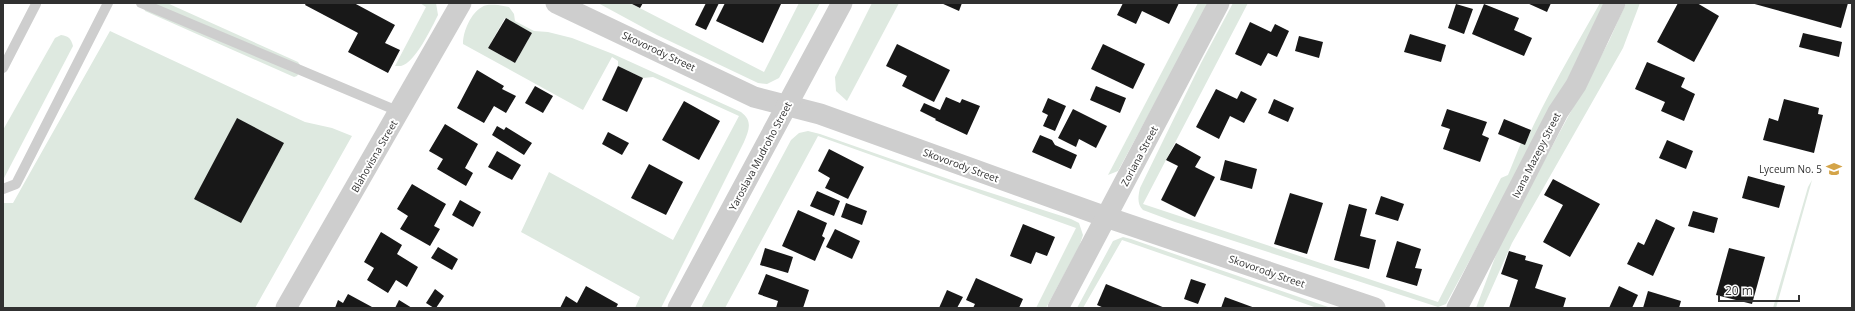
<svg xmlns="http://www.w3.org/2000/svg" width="1855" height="311" font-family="'Open Sans',sans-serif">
	<rect width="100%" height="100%" fill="#fff"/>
	<g fill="#dee9e0" fill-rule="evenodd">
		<polygon points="144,3 167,3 298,62 302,68 297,76 294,77 145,11 143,5"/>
		<path d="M420,3H436L438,15C432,27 415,63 401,66C399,66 397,66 395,66L426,7Z"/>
		<polygon points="598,3 630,3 764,72 799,3 820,3 779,78 767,84 758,83 657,35"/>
		<polygon points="872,3 899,3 847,101 836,91 835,77"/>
		<polygon points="1198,3 1209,3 1118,171 1108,175"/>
		<path d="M1233,3H1248L1143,204L1438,302L1501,178L1508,175L1521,143L1525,144C1546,96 1574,49 1600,3H1608L1571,83L1491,221L1446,304L1438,307L1175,222L1143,210C1137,204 1138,197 1140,188L1201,63Z"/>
		<polygon points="1626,3 1640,3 1623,48 1512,243 1483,308 1476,308 1502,239 1609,41"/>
		<path d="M498,5L509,7L514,14L515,21L534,31L548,32L572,38L613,54L741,112C753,121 749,130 744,142L661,308H635L640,297L521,232L549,172L673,240L739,116L653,77L643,78L618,66V61L612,57L583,110L463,44C463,31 471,13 482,7C486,4 493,5 498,5ZM505,18L532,33L515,63L488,48Z"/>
		<polygon points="110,31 305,122 332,128 352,136 255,308 3,308 3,203 13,203"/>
		<path d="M61,35C69,36 71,39 73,46L3,180V130L55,38Z"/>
		<polygon points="808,131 820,134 957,182 1071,219 1079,223 1083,235 1079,247 1046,308 1036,308 1076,228 818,136 725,308 701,308 791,140 799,133"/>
		<polygon points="1812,180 1776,308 1773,308 1808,187"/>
		<polygon points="1123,237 1131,239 1331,308 1317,308 1122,240 1083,308 1077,308 1113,241"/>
	</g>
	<g fill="#181818">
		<polygon points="306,3 354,3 395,25 385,43 400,50 388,73 348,52 358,33 305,5"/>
		<polygon points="630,3 643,3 640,8"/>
		<polygon points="706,3 719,3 706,30 695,25"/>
		<polygon points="725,3 778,3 781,4 763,43 716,21"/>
		<polygon points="941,3 962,3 959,11"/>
		<polygon points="1123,3 1179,3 1169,24 1142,11 1136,24 1117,15"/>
		<polygon points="1527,3 1551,3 1547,12"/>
		<polygon points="1678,3 1697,3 1719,16 1694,62 1657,42"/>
		<polygon points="1751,3 1848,3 1841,28"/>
		<polygon points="1456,4 1473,9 1464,34 1448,28"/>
		<polygon points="1484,4 1519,18 1514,30 1532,38 1524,56 1472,34"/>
		<polygon points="506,18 532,33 515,63 488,48"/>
		<polygon points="1250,22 1271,32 1275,24 1289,31 1277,57 1268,53 1261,66 1235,54"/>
		<polygon points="1803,33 1842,42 1839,57 1799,47"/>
		<polygon points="1410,34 1446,45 1441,62 1404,52"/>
		<polygon points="1299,36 1323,42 1319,58 1295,51"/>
		<polygon points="897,44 950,70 934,102 902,86 907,76 886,66"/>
		<polygon points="1103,44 1145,64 1133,89 1091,69"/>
		<polygon points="1647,62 1685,78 1681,87 1695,94 1684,121 1661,111 1665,102 1635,89"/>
		<polygon points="618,66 643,78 627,112 602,100"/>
		<polygon points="477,70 504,86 502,89 516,96 506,113 494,106 484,123 457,108"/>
		<polygon points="535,86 553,96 543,113 525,103"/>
		<polygon points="1096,86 1126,98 1120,113 1090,100"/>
		<polygon points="1216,89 1237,99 1241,91 1257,99 1244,123 1230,116 1219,139 1196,127"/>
		<polygon points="946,97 960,103 962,99 980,106 967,135 935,120 936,119 920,111 924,103 940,110"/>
		<polygon points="1048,98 1066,106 1055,131 1043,126 1048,115 1042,112"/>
		<polygon points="1274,99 1294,108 1288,122 1268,113"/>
		<polygon points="1784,99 1819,108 1818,114 1823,115 1814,153 1763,140 1769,118 1778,121"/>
		<polygon points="684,101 720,121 699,160 662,140"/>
		<polygon points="1073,109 1107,126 1096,148 1079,139 1076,147 1058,138"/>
		<polygon points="1447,109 1487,122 1482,135 1489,138 1480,162 1443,149 1450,129 1441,126"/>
		<polygon points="237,118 284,143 241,223 194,199"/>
		<polygon points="1504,119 1531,130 1525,145 1498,134"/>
		<polygon points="445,124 478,144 465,168 473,173 466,186 437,169 443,159 429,151"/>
		<polygon points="497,126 504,130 506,127 532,143 524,155 492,135"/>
		<polygon points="608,132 629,143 622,155 602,144"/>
		<polygon points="1040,135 1052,140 1055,145 1077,155 1071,169 1032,152"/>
		<polygon points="1667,140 1693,151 1686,169 1659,158"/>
		<polygon points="1176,143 1201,157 1195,167 1215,177 1195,217 1161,200 1178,166 1166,160"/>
		<polygon points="829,149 864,167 848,199 825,188 830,178 818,171"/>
		<polygon points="497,151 521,165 512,180 488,167"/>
		<polygon points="1225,160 1257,169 1252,189 1220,180"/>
		<polygon points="649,164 683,182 666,215 631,198"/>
		<polygon points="1748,176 1785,186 1779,208 1742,198"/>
		<polygon points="1553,179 1600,204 1570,257 1543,242 1563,205 1544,195"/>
		<polygon points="412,184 446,204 434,226 440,229 430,246 400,229 408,216 397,209"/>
		<polygon points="817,191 840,201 834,216 810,206"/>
		<polygon points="1290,193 1323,203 1307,254 1274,244"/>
		<polygon points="1381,196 1404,204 1398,221 1375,214"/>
		<polygon points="460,200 481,212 473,227 452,215"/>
		<polygon points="846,203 867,211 862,225 841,217"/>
		<polygon points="1349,204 1367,209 1360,236 1376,240 1369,269 1334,260"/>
		<polygon points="798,210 827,223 822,236 825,238 815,261 782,246"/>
		<polygon points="1693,211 1718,218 1714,233 1688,226"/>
		<polygon points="1656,219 1675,228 1653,276 1627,264 1638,242 1644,245"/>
		<polygon points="1023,224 1055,237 1047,256 1036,252 1031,264 1010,256"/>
		<polygon points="835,229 860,241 852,259 826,247"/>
		<polygon points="381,232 402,245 397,254 418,267 407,287 396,280 388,293 367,280 374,268 364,262"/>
		<polygon points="1397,241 1421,249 1415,268 1422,269 1417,286 1386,277"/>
		<polygon points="438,247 458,259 452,270 431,258"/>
		<polygon points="765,248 793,257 788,273 760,265"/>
		<polygon points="1729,248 1765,257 1752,304 1716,295"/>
		<polygon points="1509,251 1526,256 1525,260 1543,265 1535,288 1566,298 1563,308 1509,308 1518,280 1501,274"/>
		<polygon points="766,274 809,290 803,308 776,308 778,301 758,294"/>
		<polygon points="976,278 1023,299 1019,308 973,308 975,304 966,300"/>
		<polygon points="1191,279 1206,284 1198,304 1184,299"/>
		<polygon points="1106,284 1165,308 1104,308 1097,305"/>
		<polygon points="586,286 618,304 616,308 560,308 566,296 577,303"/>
		<polygon points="1619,286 1638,295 1632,308 1609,308"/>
		<polygon points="435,289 444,296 436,308 434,308 426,303"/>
		<polygon points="947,290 963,297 957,308 939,308"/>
		<polygon points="1648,291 1681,301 1679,308 1643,308"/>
		<polygon points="348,294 372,307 371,308 335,308 338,300 343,303"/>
		<polygon points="1225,297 1255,308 1221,308"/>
		<polygon points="399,300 412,308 395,308"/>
	</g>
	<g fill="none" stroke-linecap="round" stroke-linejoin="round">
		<g stroke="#cecece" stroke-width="10">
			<polyline points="141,3 400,112"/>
			<polyline points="3,68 36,4"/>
			<polyline points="3,189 16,184 108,3"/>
		</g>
		<g stroke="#cecece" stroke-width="21">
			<polyline points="556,3 754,97 820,114 1106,217 1375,308"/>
			<polyline points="286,308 461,3"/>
			<polyline points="678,308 842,3"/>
			<polyline points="1058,308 1219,3"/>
			<polyline points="1457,308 1558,112 1576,85 1615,3"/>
		</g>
	</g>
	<defs>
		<symbol id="school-bare" viewBox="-9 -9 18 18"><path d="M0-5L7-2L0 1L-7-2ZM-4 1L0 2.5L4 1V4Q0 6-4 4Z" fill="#d4a448" stroke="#fff" stroke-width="2.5" paint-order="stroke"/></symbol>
	</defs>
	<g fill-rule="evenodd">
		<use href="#school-bare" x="1823" y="158" width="22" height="22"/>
	</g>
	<g text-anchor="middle" stroke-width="4" stroke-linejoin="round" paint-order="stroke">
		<g font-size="10" fill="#313131" stroke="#fff">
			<text transform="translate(659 51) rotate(25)" y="4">Skovorody Street</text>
			<text transform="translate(1536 155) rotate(-63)" y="4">Ivana Mazepy Street</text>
			<text transform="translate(374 156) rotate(-60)" y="4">Blahovisna Street</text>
			<text transform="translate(760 156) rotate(-62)" y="4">Yaroslava Mudroho Street</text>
			<text transform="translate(1139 156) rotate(-62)" y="4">Zoriana Street</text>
			<text transform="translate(961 165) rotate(20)" y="4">Skovorody Street</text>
			<text transform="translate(1267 271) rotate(19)" y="4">Skovorody Street</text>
		</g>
		<g font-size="10" fill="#313131" stroke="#fff" text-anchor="end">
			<text x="1822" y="173">Lyceum No. 5</text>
		</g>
	</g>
	<rect width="1855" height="311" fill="none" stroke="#313131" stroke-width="8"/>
	<path d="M1719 295v6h80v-6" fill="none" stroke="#313131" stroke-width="2"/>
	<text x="1725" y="295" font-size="12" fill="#313131" stroke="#ffffff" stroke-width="3" paint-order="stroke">20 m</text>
</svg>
